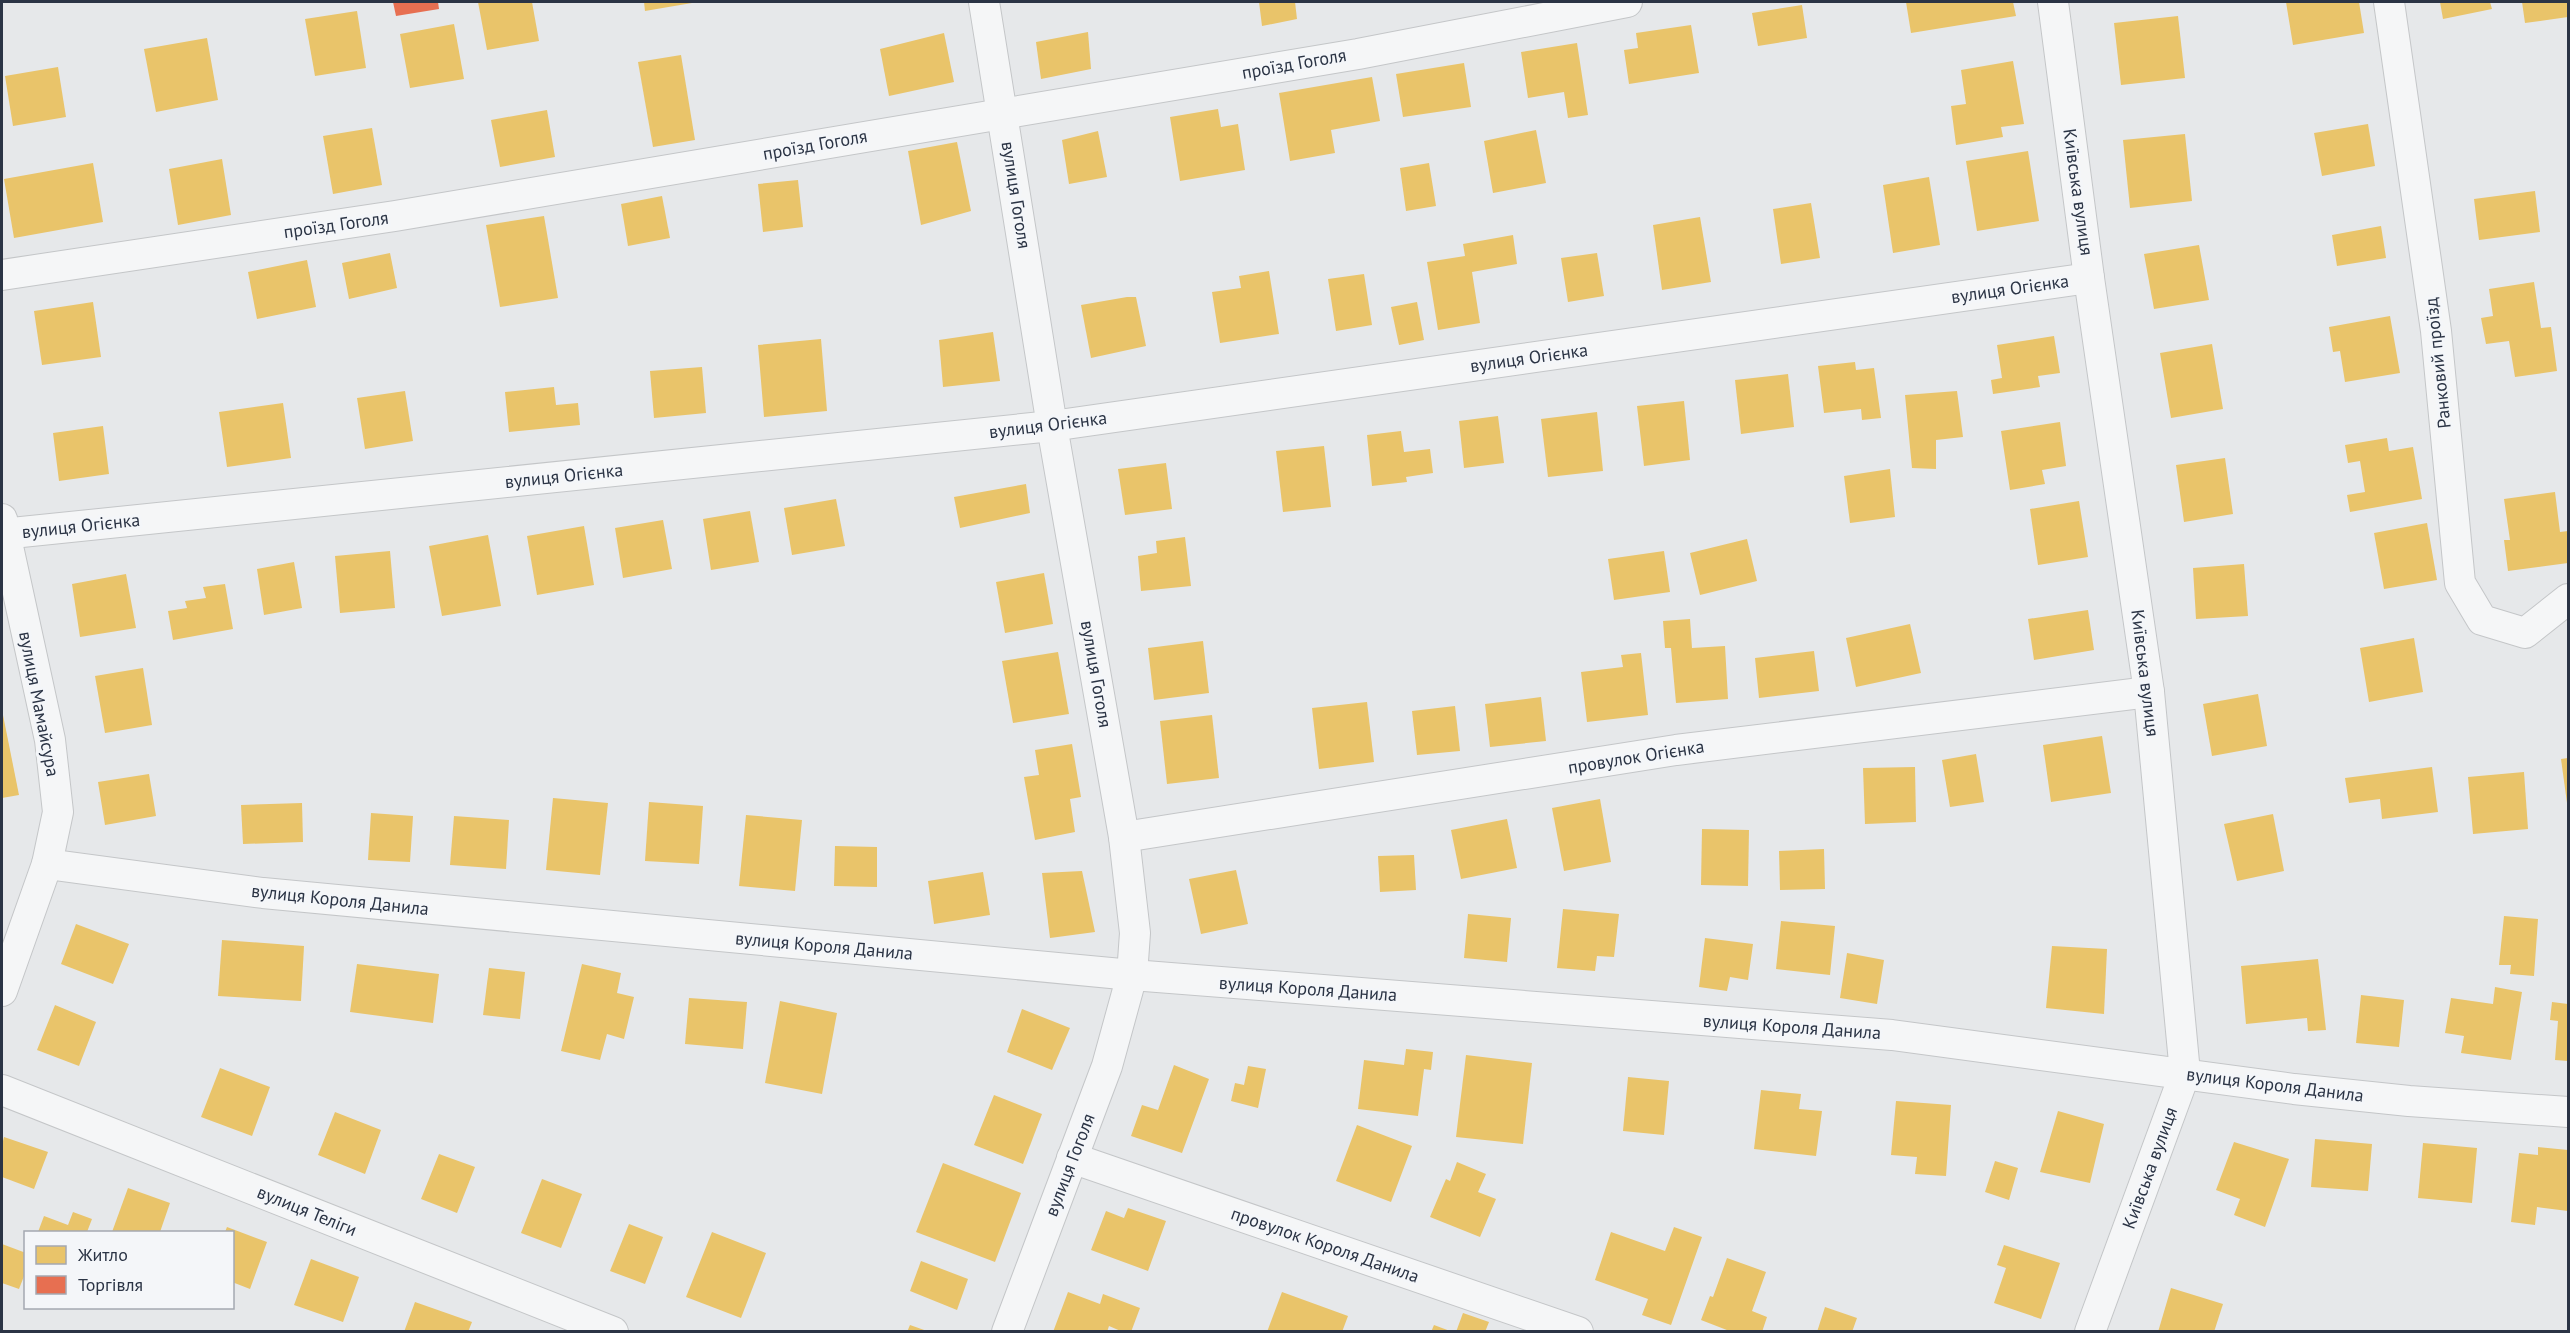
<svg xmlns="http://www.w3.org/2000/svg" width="2570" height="1333" font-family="'PT Sans',sans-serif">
	<rect width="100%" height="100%" fill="#e6e8ea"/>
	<g fill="#e9c46a">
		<polygon points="478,2 532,2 539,41 487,50"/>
		<polygon points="644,2 692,2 692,3 645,11"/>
		<polygon points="1259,2 1295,2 1297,19 1262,26"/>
		<polygon points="1906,2 2013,2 2016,16 1911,33"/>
		<polygon points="2286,2 2359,2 2364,33 2293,45"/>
		<polygon points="2440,2 2490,2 2492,9 2443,19"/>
		<polygon points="2522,2 2568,2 2568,17 2525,23"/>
		<polygon points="1802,5 1807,38 1758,46 1752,13"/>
		<polygon points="357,11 366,68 315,76 305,19"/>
		<polygon points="2178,16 2185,78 2121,85 2114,23"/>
		<polygon points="454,24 464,79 410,88 400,34"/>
		<polygon points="1691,25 1699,73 1629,84 1624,50 1638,48 1636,33"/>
		<polygon points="1088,32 1091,69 1041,79 1036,42"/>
		<polygon points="944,33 954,82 889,96 880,49"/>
		<polygon points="207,38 218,100 156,112 144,49"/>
		<polygon points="1577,43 1588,115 1568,118 1564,92 1528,98 1521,52"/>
		<polygon points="681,55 695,140 653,147 638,62"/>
		<polygon points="2013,61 2024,124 2001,127 2003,137 1956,145 1951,106 1966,104 1961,70"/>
		<polygon points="1464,63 1471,107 1403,117 1396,74"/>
		<polygon points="58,67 66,117 13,126 5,76"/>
		<polygon points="1372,77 1380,121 1331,130 1335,153 1290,161 1279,93"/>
		<polygon points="1218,109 1221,127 1238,124 1245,170 1180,181 1170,117"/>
		<polygon points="547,110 555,157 500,167 491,120"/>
		<polygon points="2368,124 2375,166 2322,176 2314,133"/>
		<polygon points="372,128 382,185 333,194 323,136"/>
		<polygon points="1536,130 1546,183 1493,193 1484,141"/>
		<polygon points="1098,131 1107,177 1069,184 1062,140"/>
		<polygon points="2185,134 2192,201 2130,208 2123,140"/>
		<polygon points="957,142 971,211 921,225 908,151"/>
		<polygon points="2028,151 2039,221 1977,231 1966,161"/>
		<polygon points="222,159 231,215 178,225 169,169"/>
		<polygon points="93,163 103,222 14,238 4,179"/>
		<polygon points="1429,163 1436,206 1406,211 1400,168"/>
		<polygon points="1929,177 1940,245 1893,253 1883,185"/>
		<polygon points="798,180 803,227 763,232 758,184"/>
		<polygon points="2535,191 2540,232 2479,240 2474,199"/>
		<polygon points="662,196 670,238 628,246 621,204"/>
		<polygon points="1811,203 1820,258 1781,264 1773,209"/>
		<polygon points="544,216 558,298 500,307 486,225"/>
		<polygon points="1700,217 1711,282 1662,290 1653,225"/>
		<polygon points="2381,226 2386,258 2337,266 2332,235"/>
		<polygon points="1513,235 1517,264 1472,272 1480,323 1438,330 1427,262 1465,256 1463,244"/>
		<polygon points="2199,245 2209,300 2154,309 2144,254"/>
		<polygon points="390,253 397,288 349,299 342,263"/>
		<polygon points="1597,253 1604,296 1568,302 1561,258"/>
		<polygon points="307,260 316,307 257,319 248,272"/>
		<polygon points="1269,271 1279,334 1220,343 1212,292 1241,288 1239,276"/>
		<polygon points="1364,274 1372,325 1336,331 1328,279"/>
		<polygon points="2534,282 2541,328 2551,327 2557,371 2515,377 2509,341 2486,344 2481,318 2493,316 2489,289"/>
		<polygon points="1127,297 1136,297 1146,346 1091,358 1081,305"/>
		<polygon points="93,302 101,357 42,365 34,311"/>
		<polygon points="1417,302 1424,340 1399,345 1391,307"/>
		<polygon points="2390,316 2400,373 2345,382 2340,351 2333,352 2329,327"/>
		<polygon points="993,332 1000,381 943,387 939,340"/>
		<polygon points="2054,336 2060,373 2038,376 2040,387 1993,394 1991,380 2002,378 1997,345"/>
		<polygon points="821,339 827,411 764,417 758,345"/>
		<polygon points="2212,344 2223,409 2171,418 2160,353"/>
		<polygon points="1855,362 1856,370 1874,368 1881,418 1862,420 1861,409 1824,413 1818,366"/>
		<polygon points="702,367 706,413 654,418 650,371"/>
		<polygon points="1788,374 1794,427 1741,434 1735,380"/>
		<polygon points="554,387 556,405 578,403 580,425 509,432 505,392"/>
		<polygon points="405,391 413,441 365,449 357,398"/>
		<polygon points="1957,391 1963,437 1936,440 1936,469 1912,468 1905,395"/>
		<polygon points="1684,401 1690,460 1644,466 1637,406"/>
		<polygon points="283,403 291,458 227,467 219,412"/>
		<polygon points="1597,412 1603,471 1548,477 1541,419"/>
		<polygon points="1498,416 1504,463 1464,468 1459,421"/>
		<polygon points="2060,422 2066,466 2042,470 2045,484 2010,490 2001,431"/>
		<polygon points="103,426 109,474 59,481 53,433"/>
		<polygon points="1401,431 1404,452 1430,449 1433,473 1406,477 1407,482 1372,486 1367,435"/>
		<polygon points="2387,438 2389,451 2413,447 2422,499 2350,512 2347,495 2365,492 2360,461 2348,463 2345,445"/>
		<polygon points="1324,446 1331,507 1283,512 1276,451"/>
		<polygon points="2225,458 2233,514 2184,522 2176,465"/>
		<polygon points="1166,463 1172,509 1125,515 1118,469"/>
		<polygon points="1890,469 1895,517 1850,523 1844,476"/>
		<polygon points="1026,484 1030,513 960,528 954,497"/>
		<polygon points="2555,492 2560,532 2568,531 2568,563 2508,571 2504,540 2510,540 2504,499"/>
		<polygon points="836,499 845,546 792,555 784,508"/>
		<polygon points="2079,501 2088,557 2038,565 2030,509"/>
		<polygon points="750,511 759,562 711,570 703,519"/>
		<polygon points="663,520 672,569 623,578 615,528"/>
		<polygon points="2427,523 2437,580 2384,589 2374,533"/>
		<polygon points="584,526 594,585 537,595 527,536"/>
		<polygon points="488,535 501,606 442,616 429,546"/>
		<polygon points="1185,537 1191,586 1141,591 1138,556 1157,553 1156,541"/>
		<polygon points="1747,539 1757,581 1700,595 1690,553"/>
		<polygon points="390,551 395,608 340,613 335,556"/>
		<polygon points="1664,551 1670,592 1614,600 1608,559"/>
		<polygon points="294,562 302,608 264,615 257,569"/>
		<polygon points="2244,564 2248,616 2196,619 2193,568"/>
		<polygon points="1044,573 1053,624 1005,633 996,582"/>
		<polygon points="126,574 136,628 80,637 72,584"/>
		<polygon points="225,584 233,629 173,640 168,611 187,608 185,601 206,598 203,587"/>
		<polygon points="2088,610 2094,650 2034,660 2028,619"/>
		<polygon points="1690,619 1692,648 1725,646 1728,699 1676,703 1671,648 1665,648 1663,621"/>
		<polygon points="1910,624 1921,673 1856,687 1846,638"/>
		<polygon points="2414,638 2423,692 2369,702 2360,648"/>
		<polygon points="1203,641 1209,693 1154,700 1148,648"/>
		<polygon points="1814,651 1819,691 1759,698 1755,658"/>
		<polygon points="1058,652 1069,714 1013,723 1002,661"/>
		<polygon points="1641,653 1648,715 1587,722 1581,672 1623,667 1621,655"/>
		<polygon points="143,668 152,725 105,733 95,676"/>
		<polygon points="2258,694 2267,746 2212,756 2203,704"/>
		<polygon points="1541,697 1546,741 1490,747 1485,704"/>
		<polygon points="1367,702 1374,762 1319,769 1312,708"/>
		<polygon points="1455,706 1460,751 1417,755 1412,711"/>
		<polygon points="2,710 19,795 2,798"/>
		<polygon points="1212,715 1219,778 1167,784 1160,721"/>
		<polygon points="2102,736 2111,793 2051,802 2043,745"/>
		<polygon points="1072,744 1081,797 1070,799 1075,832 1035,840 1024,777 1039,775 1035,750"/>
		<polygon points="1976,754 1984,802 1950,807 1942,760"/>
		<polygon points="2568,758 2568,803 2567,803 2561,759"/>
		<polygon points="1915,767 1916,822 1865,824 1863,768"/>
		<polygon points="2432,767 2438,812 2382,819 2380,799 2349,803 2345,778"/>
		<polygon points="2524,772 2528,829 2473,834 2468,777"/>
		<polygon points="149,774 156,816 105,825 98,782"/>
		<polygon points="553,798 608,803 600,875 546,870"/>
		<polygon points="1600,799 1611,862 1564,871 1552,808"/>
		<polygon points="649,802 703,806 699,864 645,861"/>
		<polygon points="302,803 303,842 243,844 241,805"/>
		<polygon points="371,813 413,816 410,862 368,860"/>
		<polygon points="2273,814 2284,871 2237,881 2224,824"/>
		<polygon points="746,815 802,820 795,891 739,886"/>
		<polygon points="454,816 509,820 506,869 450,865"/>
		<polygon points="1507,819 1517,868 1461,879 1451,830"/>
		<polygon points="1702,829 1749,830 1748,886 1701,885"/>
		<polygon points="835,846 877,847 877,887 834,886"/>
		<polygon points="1824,849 1825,889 1780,890 1779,851"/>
		<polygon points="1414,855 1416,890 1380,892 1378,856"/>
		<polygon points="1236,870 1248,924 1201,934 1189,879"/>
		<polygon points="1082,871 1095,932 1050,938 1042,873"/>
		<polygon points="983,872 990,915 934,924 928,881"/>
		<polygon points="1563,909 1619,914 1614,957 1597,956 1595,971 1557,968"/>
		<polygon points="1468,914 1511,918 1507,962 1464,958"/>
		<polygon points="2504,916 2538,919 2534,976 2510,974 2511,965 2499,965"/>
		<polygon points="1781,921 1835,926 1830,975 1776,969"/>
		<polygon points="76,924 129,944 113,984 61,964"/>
		<polygon points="1705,938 1753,944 1748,980 1730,977 1727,991 1699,987"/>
		<polygon points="222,940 304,946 301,1001 218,996"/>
		<polygon points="2052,946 2107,949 2104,1014 2046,1008"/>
		<polygon points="1847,953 1884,960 1877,1004 1840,998"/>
		<polygon points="2318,959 2326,1030 2308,1031 2307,1018 2246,1024 2241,966"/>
		<polygon points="357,964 439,974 433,1023 350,1012"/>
		<polygon points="582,964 621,973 617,993 634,997 624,1039 607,1034 600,1060 561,1051"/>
		<polygon points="489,968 525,972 520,1019 483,1015"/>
		<polygon points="2495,987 2522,992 2511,1060 2461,1053 2464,1036 2445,1033 2451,998 2493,1004"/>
		<polygon points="2361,995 2404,1000 2399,1047 2356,1043"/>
		<polygon points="689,998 747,1002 743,1049 685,1044"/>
		<polygon points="780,1001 837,1013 822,1094 765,1083"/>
		<polygon points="2552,1002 2568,1004 2568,1061 2555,1060 2558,1021 2550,1020"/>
		<polygon points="55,1005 96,1022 79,1066 37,1050"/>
		<polygon points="1022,1009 1070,1028 1052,1070 1007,1052"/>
		<polygon points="1406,1049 1433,1052 1431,1070 1424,1069 1418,1116 1358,1109 1364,1060 1404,1065"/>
		<polygon points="1466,1055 1532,1063 1523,1144 1456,1137"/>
		<polygon points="1174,1065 1209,1079 1182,1153 1131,1136 1142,1105 1158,1110"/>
		<polygon points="1248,1066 1266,1069 1258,1108 1231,1101 1235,1083 1244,1085"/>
		<polygon points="220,1068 270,1087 252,1136 201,1117"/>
		<polygon points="1628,1077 1669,1081 1664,1135 1623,1131"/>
		<polygon points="1761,1090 1801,1094 1799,1109 1822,1111 1816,1156 1754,1149"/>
		<polygon points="994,1095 1042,1114 1023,1164 974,1145"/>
		<polygon points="1896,1101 1951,1105 1946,1176 1915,1174 1917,1157 1891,1155"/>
		<polygon points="2058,1111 2104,1124 2090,1183 2040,1172"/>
		<polygon points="335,1112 381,1130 365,1174 318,1155"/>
		<polygon points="1357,1125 1412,1146 1391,1202 1336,1181"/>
		<polygon points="4,1137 48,1152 34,1189 2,1177 2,1145"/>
		<polygon points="2315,1139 2372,1144 2368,1191 2311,1187"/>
		<polygon points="2234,1142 2289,1159 2265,1227 2234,1215 2240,1199 2216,1190"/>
		<polygon points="2423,1143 2477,1148 2472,1203 2418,1198"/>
		<polygon points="2538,1147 2568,1150 2568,1211 2537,1207 2535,1225 2511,1222 2519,1153 2538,1155"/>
		<polygon points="439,1154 475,1167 457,1213 421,1199"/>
		<polygon points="1995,1161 2018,1168 2009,1200 1985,1192"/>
		<polygon points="1457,1162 1486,1174 1478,1192 1496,1199 1480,1237 1430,1217 1446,1179 1450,1181"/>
		<polygon points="943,1163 1021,1193 995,1262 916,1232"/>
		<polygon points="542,1179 582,1194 561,1248 521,1233"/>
		<polygon points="128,1188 170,1203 160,1232 112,1232"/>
		<polygon points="1128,1208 1166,1221 1148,1271 1091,1250 1106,1211 1124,1218"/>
		<polygon points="73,1212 92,1219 87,1232 38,1232 44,1216 68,1225"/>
		<polygon points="629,1224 663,1237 645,1284 610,1271"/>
		<polygon points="227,1227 267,1242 250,1289 232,1282 232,1232 225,1232"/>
		<polygon points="1674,1227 1702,1237 1671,1325 1642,1315 1648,1299 1595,1280 1611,1232 1665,1251"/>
		<polygon points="712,1232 766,1253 741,1318 686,1297"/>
		<polygon points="2,1244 26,1253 26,1271 19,1289 2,1283"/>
		<polygon points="2004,1245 2060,1263 2041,1319 1994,1303 2006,1268 1997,1265"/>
		<polygon points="1727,1258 1766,1272 1752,1311 1767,1317 1762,1332 1732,1332 1701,1320 1710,1296 1713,1297"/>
		<polygon points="311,1259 359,1277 343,1322 294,1305"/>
		<polygon points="921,1261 968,1279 957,1310 910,1291"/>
		<polygon points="2171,1288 2223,1304 2214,1332 2158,1332"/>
		<polygon points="1068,1292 1100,1304 1103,1294 1140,1308 1131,1332 1123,1332 1109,1326 1107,1332 1053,1332"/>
		<polygon points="1282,1292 1348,1316 1342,1332 1267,1332"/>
		<polygon points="415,1302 472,1322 468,1332 404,1332"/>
		<polygon points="1825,1307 1857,1318 1852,1332 1817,1332"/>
		<polygon points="1463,1313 1489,1322 1485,1332 1456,1332"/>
		<polygon points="910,1325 927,1331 927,1332 907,1332"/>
		<polygon points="1434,1325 1450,1331 1450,1332 1431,1332"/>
	</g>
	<polygon fill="#e76f51" points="393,2 438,2 439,9 396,16"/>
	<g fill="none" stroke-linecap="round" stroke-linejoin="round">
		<defs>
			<g id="minor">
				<polyline points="984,2 1052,426 1124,837 1135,933 1132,975 1107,1066 1007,1332"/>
				<polyline points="2053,2 2089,278 2149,692 2185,1073 2090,1332"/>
				<polyline points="2389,2 2436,331 2460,583 2482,620 2525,633 2568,599"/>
				<polyline points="2,275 395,216 1358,54 1627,2"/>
				<polyline points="2,519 50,740 58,812 47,864 2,991"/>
				<polyline points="2,534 1052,426 2089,278"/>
				<polyline points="1124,837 1676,750 2149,692"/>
				<polyline points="47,864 263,893 1132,975 1892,1035 2294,1089 2409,1101 2568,1112"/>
				<polyline points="2,1090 613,1332"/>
				<polyline points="1072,1158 1578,1332"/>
			</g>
		</defs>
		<use href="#minor" stroke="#c4c6c8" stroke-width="32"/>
		<use href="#minor" stroke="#f5f6f7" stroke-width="30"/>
	</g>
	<g text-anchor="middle" stroke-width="6" stroke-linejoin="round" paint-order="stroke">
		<g font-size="18" fill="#2b3445" stroke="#f4f6f9">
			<text transform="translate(1294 64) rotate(-10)" y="6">проїзд Гоголя</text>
			<text transform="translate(815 145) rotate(-10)" y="6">проїзд Гоголя</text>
			<text transform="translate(2078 192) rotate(82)" y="6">Київська вулиця</text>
			<text transform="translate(1016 195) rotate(81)" y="6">вулиця Гоголя</text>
			<text transform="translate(336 225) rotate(-8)" y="6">проїзд Гоголя</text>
			<text transform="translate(2010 289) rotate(-8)" y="6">вулиця Огієнка</text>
			<text transform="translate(1529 358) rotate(-8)" y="6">вулиця Огієнка</text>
			<text transform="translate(2438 363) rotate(-96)" y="6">Ранковий проїзд</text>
			<text transform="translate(1048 425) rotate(-7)" y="6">вулиця Огієнка</text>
			<text transform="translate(564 476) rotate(-6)" y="6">вулиця Огієнка</text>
			<text transform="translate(81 526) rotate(-6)" y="6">вулиця Огієнка</text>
			<text transform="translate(2145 673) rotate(83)" y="6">Київська вулиця</text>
			<text transform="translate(1096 674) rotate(80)" y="6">вулиця Гоголя</text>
			<text transform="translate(39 704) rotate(79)" y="6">вулиця Мамайсура</text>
			<text transform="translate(1636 757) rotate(-9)" y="6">провулок Огієнка</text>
			<text transform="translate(340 900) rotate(6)" y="6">вулиця Короля Данила</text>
			<text transform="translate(824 946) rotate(5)" y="6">вулиця Короля Данила</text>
			<text transform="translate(1308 989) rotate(4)" y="6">вулиця Короля Данила</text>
			<text transform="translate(1792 1027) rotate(4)" y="6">вулиця Короля Данила</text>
			<text transform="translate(2275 1085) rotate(7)" y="6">вулиця Короля Данила</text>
			<text transform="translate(1070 1165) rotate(-69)" y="6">вулиця Гоголя</text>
			<text transform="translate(2150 1168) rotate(-70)" y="6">Київська вулиця</text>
			<text transform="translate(307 1211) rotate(22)" y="6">вулиця Теліги</text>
			<text transform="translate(1325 1245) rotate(19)" y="6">провулок Короля Данила</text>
		</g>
	</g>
	<rect width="2570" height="1333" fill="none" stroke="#2b3445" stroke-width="6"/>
	<rect x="24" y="1231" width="210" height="78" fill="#f4f6f9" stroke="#a4a8b1" stroke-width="1.5"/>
	<rect x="36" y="1246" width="30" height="18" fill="#e9c46a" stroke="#a4a8b1" stroke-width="1.5"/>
	<text x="78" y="1261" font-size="18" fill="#2b3445">Житло</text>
	<rect x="36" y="1276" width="30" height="18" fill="#e76f51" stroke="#a4a8b1" stroke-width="1.5"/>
	<text x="78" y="1291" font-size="18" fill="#2b3445">Торгівля</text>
</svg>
